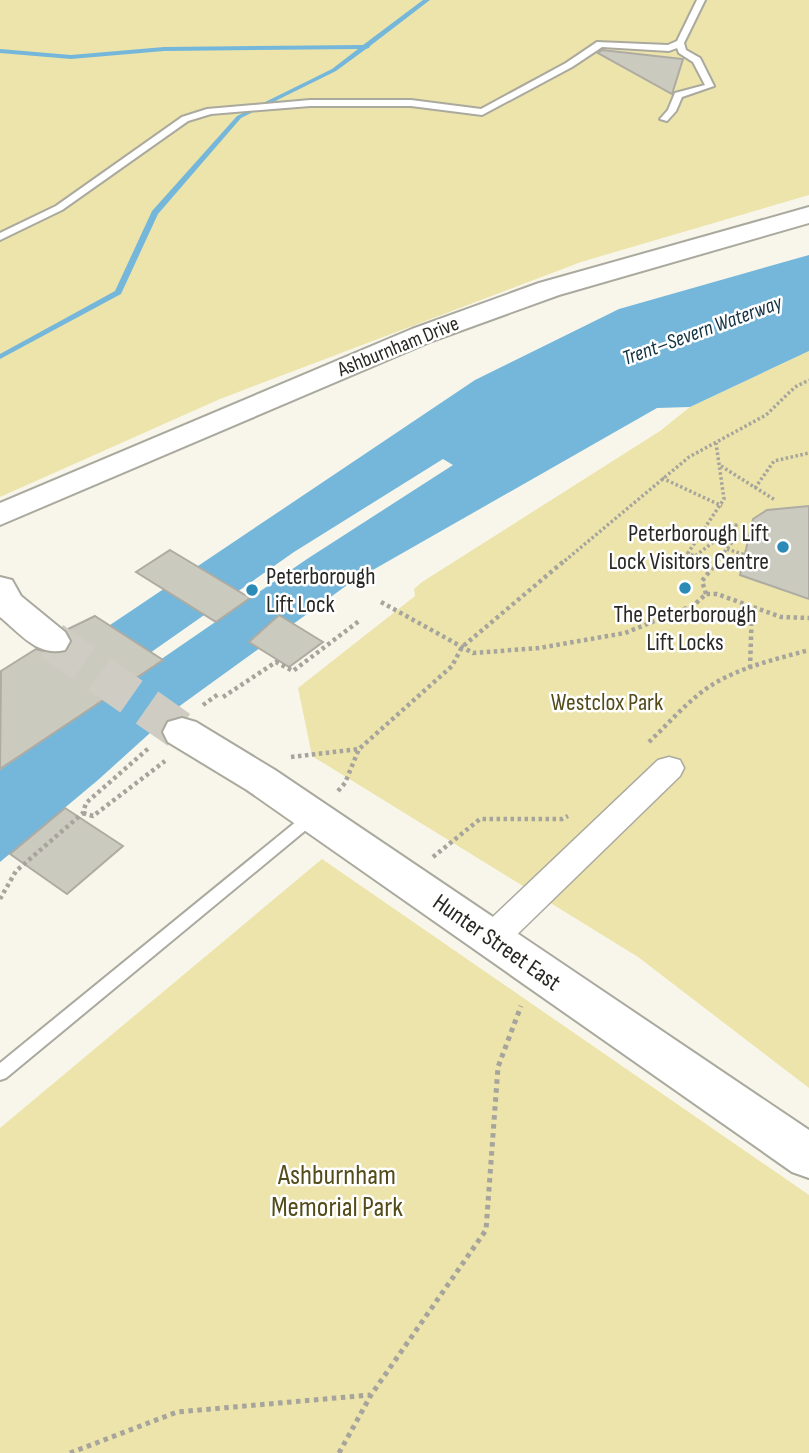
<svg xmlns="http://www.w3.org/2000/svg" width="809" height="1453" font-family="'Sofia Sans Condensed',sans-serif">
	<rect width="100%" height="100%" fill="#f8f6eb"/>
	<g fill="#ece4ab">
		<polygon points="0,0 809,0 809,195 581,262 220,399 0,497"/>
		<polygon points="809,351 809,1088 638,957 312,756 298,688 415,596 414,589 422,582 660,431 690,407"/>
		<polygon points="322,859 809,1195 809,1453 0,1453 0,1128"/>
	</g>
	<polygon fill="#74b7db" points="809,255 809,351 690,407 657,408 350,583 181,705 98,780 0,862 0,770 307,559 453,465 443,459 294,552 0,758 0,694 46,668 475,380 619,309"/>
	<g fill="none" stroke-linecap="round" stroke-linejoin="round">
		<polygon fill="#74b7db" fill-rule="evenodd" points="423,0 430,0 370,46 369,48 366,49 336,71 241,118 158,214 121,294 0,359 0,354 115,291 152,211 237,116 332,69 358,49 164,51 71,59 0,53 0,49 71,55 164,47 363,45"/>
	</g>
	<g fill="#cbcabf" stroke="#aeaca2" stroke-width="2">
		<polygon points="602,50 683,59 673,91 672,94 598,53"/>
		<polygon points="809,506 809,599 740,575 753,519 767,510"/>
		<polygon points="170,550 250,598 216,622 136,572"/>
		<polygon points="279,615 323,642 289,667 249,642"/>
		<polygon points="95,616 163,660 0,769 1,671 36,649 55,654 65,653 72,642 66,630"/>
		<polygon points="65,808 123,846 67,894 10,854"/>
	</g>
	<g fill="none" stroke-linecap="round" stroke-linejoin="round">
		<polyline stroke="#cfcdc3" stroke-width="39" stroke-dasharray="39 19" stroke-linecap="butt" points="52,641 182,732"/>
		<defs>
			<g id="lane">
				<polygon points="697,0 705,0 684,43 686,50 700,58 714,86 682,97 676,111 667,121 660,119 668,110 675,93 705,85 693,62 679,53 677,48 669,51 602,47 572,67 482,115 411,106 310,106 211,114 188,121 62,210 0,240 0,233 56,206 182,117 207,109 310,100 411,100 481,109 566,63 597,42 668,45 677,41"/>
				<polygon points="313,811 318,812 320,816 318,820 6,1078 0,1080 0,1063 308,812"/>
			</g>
			<polygon id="street" points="669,757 680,760 684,768 680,776 503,948 491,952 479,948 474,939 479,930 658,760"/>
			<g id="secondary">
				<polygon points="809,207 809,223 559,295 432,341 0,525 0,503 412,329 539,283"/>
				<path d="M0,577L12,580L21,596L65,632L70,641L65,650C37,657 20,633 0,617Z"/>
				<polygon points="182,718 196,722 275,770 809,1130 809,1178 792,1172 247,790 168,742 163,732 168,722"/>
			</g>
		</defs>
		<use href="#lane" stroke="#aaa99e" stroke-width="4"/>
		<use href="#street" stroke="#aaa99e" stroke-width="3"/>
		<use href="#secondary" stroke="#aaa99e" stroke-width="4"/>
		<g stroke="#a6a49c" stroke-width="3.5" stroke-dasharray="2.5 2.5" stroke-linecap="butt">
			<polyline points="721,466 775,500"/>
			<polyline points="662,478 722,506"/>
			<polyline points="755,488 774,461 809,453"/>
			<polyline points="727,549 745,555"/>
			<polyline points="561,564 689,457 766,415 795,387 809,380"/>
			<polyline points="715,564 737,536 736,525 695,556 688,553 724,499 716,443"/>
		</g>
		<g stroke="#a6a49c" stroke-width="4.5" stroke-dasharray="3.5 3.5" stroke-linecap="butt">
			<polyline points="706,594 702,581 717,562"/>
			<polyline points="381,602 473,653 539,648 625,633 694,605 706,594 717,594 781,617 809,618"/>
			<polyline points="750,668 752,608"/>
			<polyline points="223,697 276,662 293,671 359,621"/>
			<polyline points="203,705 220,693"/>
			<path d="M649,742C670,722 690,698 715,683C744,666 777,659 809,650"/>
			<polyline points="291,757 359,749 452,666 462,647 563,562"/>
			<polyline points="338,791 345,783 359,749"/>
			<polyline points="83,813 93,816 165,761"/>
			<polyline points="433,857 480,819 562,819 568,816"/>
			<polyline points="0,899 16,871 83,813 86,803 150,747"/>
		</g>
		<g stroke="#a6a49c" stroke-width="5" stroke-dasharray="4.5 4.5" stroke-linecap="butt">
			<polyline points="70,1453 177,1412 370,1395"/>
			<polyline points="339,1453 371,1395 486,1230 498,1067 521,1006"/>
		</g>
		<use href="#lane" fill="#fff" fill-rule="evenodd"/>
		<use href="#street" fill="#fff" fill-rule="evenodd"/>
		<use href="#secondary" fill="#fff" fill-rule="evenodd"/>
	</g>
	<g fill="#2c8ab6" stroke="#fff" stroke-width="2.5">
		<circle cx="783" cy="547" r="7"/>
		<circle cx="685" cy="588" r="7"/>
		<circle cx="252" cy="590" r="7"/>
	</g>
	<g text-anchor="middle" stroke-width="5" stroke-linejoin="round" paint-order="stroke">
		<g font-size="21" font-style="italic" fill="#113040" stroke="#fff">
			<text transform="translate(702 330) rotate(-20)" y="7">Trent–Severn Waterway</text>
		</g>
		<g font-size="21" fill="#292824" stroke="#fff">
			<text transform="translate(398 346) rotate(-22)" y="7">Ashburnham Drive</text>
		</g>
		<g font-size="24" fill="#292824" stroke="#fff" text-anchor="end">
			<text x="769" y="541">Peterborough Lift<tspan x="769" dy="28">Lock Visitors Centre</tspan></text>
			<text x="266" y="584" text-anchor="start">Peterborough<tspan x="266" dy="28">Lift Lock</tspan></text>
			<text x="685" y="622" text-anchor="middle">The Peterborough<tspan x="685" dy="28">Lift Locks</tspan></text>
		</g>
		<g font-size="24" fill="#534c1a" stroke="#fff">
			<text x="607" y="710">Westclox Park</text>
		</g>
		<g font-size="24" fill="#292824" stroke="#fff">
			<text transform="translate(497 942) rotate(35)" y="8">Hunter Street East</text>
		</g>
		<g font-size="28" fill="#534c1a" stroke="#fff">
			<text x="337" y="1184">Ashburnham<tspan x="337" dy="32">Memorial Park</tspan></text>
		</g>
	</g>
</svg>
